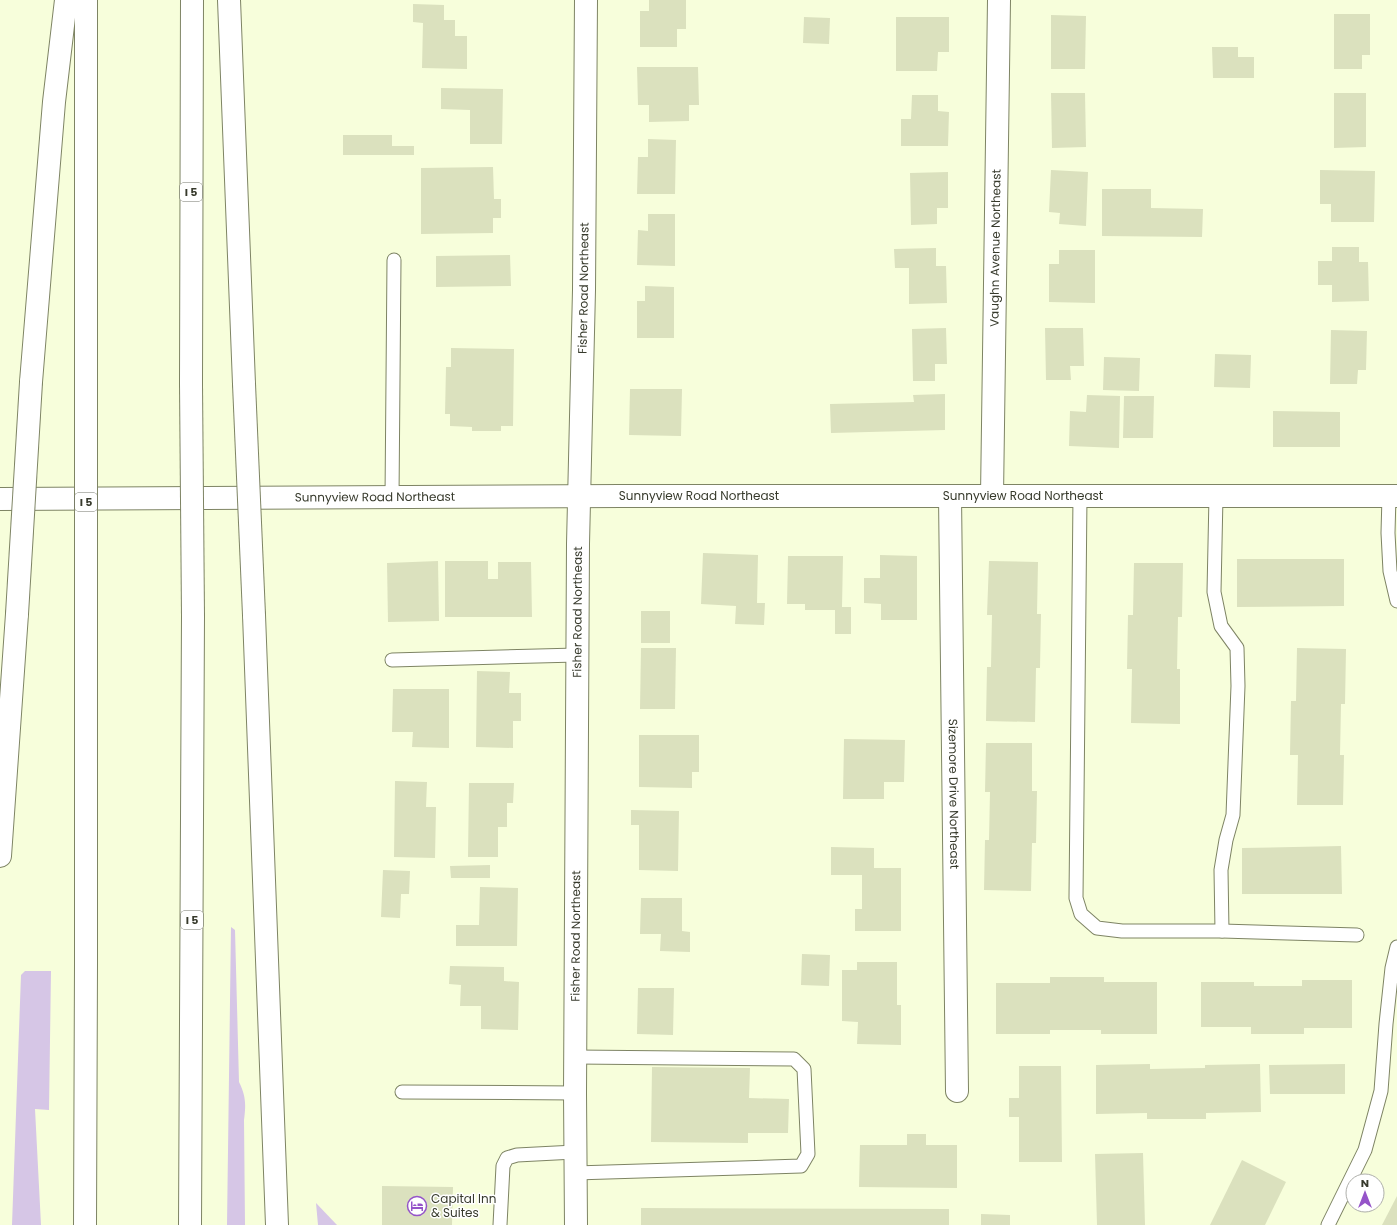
<svg xmlns="http://www.w3.org/2000/svg" width="1397" height="1225" font-family="Poppins,sans-serif">
	<rect width="100%" height="100%" fill="#f7fedb"/>
	<g fill="#d6c6e6">
		<path d="M231,927L235,930L239,1082C246,1096 246,1105 244,1120L245,1225H227Z"/>
		<polygon points="25,971 51,971 49,1110 35,1109 41,1225 12,1225 21,975"/>
		<polygon points="316,1203 337,1225 318,1225"/>
	</g>
	<g fill="#dbe1be">
		<polygon points="649,0 686,0 686,29 677,29 677,47 640,47 640,11 649,11"/>
		<polygon points="413,4 444,5 444,20 455,20 455,36 467,36 467,69 422,68 423,23 413,22"/>
		<polygon points="1334,14 1370,14 1370,55 1362,55 1362,69 1334,69"/>
		<polygon points="1051,15 1086,16 1085,69 1051,69"/>
		<polygon points="804,17 830,18 829,44 803,43"/>
		<polygon points="896,17 949,17 949,52 938,52 937,71 896,71"/>
		<polygon points="1212,47 1238,47 1238,57 1254,57 1254,78 1213,78"/>
		<polygon points="637,67 698,67 699,105 689,105 689,121 649,122 649,105 638,105"/>
		<polygon points="441,88 503,89 502,144 470,144 470,110 441,109"/>
		<polygon points="1051,93 1085,93 1086,147 1052,148"/>
		<polygon points="1334,93 1366,93 1366,147 1334,148"/>
		<polygon points="912,95 938,95 938,111 949,112 948,146 901,146 901,119 911,119"/>
		<polygon points="343,135 392,135 392,146 414,146 414,155 343,155"/>
		<polygon points="648,139 676,140 675,194 637,194 638,157 648,157"/>
		<polygon points="493,167 494,199 501,199 501,218 493,218 493,233 421,234 421,168"/>
		<polygon points="1051,170 1088,172 1086,226 1059,224 1060,213 1049,212"/>
		<polygon points="1320,170 1375,171 1374,222 1331,222 1331,204 1320,204"/>
		<polygon points="948,172 948,208 937,208 937,224 911,225 910,173"/>
		<polygon points="1102,189 1151,189 1151,208 1203,209 1202,237 1102,236"/>
		<polygon points="648,214 675,214 675,266 637,265 638,230 648,231"/>
		<polygon points="1332,247 1359,247 1359,262 1368,262 1369,301 1332,302 1332,285 1318,285 1318,261 1332,261"/>
		<polygon points="936,248 936,266 946,266 947,303 909,304 909,268 895,268 894,249"/>
		<polygon points="1059,250 1095,250 1095,303 1049,302 1049,264 1059,264"/>
		<polygon points="510,255 511,286 436,287 436,256"/>
		<polygon points="645,286 674,287 674,338 637,338 637,301 645,301"/>
		<polygon points="946,328 947,364 935,364 935,381 913,381 912,329"/>
		<polygon points="1045,328 1083,328 1084,366 1070,366 1071,380 1046,380"/>
		<polygon points="1331,330 1367,331 1366,370 1358,370 1357,384 1330,384"/>
		<polygon points="451,348 514,349 513,426 501,426 501,431 472,431 472,427 450,426 450,414 445,414 446,367 451,367"/>
		<polygon points="1215,354 1251,355 1250,388 1214,387"/>
		<polygon points="1104,357 1140,358 1139,391 1103,390"/>
		<polygon points="630,389 682,389 681,436 629,435"/>
		<polygon points="945,394 945,430 831,433 830,404 914,402 913,395"/>
		<polygon points="1087,395 1120,396 1119,448 1069,446 1070,411 1086,412"/>
		<polygon points="1124,396 1154,396 1153,438 1123,438"/>
		<polygon points="1273,411 1340,412 1340,447 1273,447"/>
		<polygon points="703,553 758,555 757,603 765,603 764,625 735,624 736,606 701,604"/>
		<polygon points="880,555 917,556 917,620 881,620 881,604 864,603 864,578 880,578"/>
		<polygon points="788,556 843,556 842,607 851,607 851,634 835,634 835,610 805,610 805,604 787,604"/>
		<polygon points="1237,559 1344,559 1344,606 1237,607"/>
		<polygon points="438,561 439,621 388,622 387,563"/>
		<polygon points="445,561 488,561 488,579 498,579 498,562 531,562 532,617 445,617"/>
		<polygon points="989,561 1038,562 1037,614 1041,614 1040,668 1036,668 1035,722 986,721 987,667 991,667 992,615 987,615"/>
		<polygon points="1134,563 1183,563 1182,617 1178,617 1177,669 1180,669 1180,724 1131,723 1132,669 1127,669 1128,615 1133,615"/>
		<rect x="641" y="611" width="29" height="32"/>
		<polygon points="641,648 676,648 675,709 640,709"/>
		<polygon points="1297,648 1346,649 1345,704 1341,704 1340,755 1344,755 1343,805 1297,805 1298,755 1290,755 1291,701 1296,701"/>
		<polygon points="477,671 510,672 509,693 521,693 521,721 513,721 513,748 476,747"/>
		<polygon points="393,689 449,689 449,748 412,747 413,732 392,732"/>
		<polygon points="639,735 699,735 699,772 692,772 692,788 639,787"/>
		<polygon points="844,739 905,740 904,782 884,782 884,799 843,799"/>
		<polygon points="986,743 1032,743 1032,791 1037,791 1036,843 1032,843 1031,891 984,890 985,840 989,840 990,792 985,792"/>
		<polygon points="395,781 427,782 426,807 436,807 435,858 394,857"/>
		<polygon points="469,783 514,783 513,803 507,803 507,827 498,827 498,857 468,857"/>
		<polygon points="631,810 679,811 678,871 639,870 639,825 631,825"/>
		<polygon points="1341,846 1342,894 1242,894 1242,848"/>
		<polygon points="831,847 874,848 874,868 901,868 901,931 855,931 855,909 862,909 862,875 831,875"/>
		<polygon points="490,865 490,878 451,878 450,866"/>
		<polygon points="383,870 410,871 409,894 401,894 400,918 381,917"/>
		<polygon points="480,887 518,888 517,946 456,946 456,925 479,925"/>
		<polygon points="641,898 682,898 682,931 690,932 690,952 660,951 661,934 640,934"/>
		<polygon points="802,954 830,955 829,986 801,985"/>
		<polygon points="857,962 897,962 897,1005 901,1005 901,1045 857,1044 858,1022 842,1021 842,970 857,970"/>
		<polygon points="450,966 504,967 504,981 519,982 518,1030 481,1029 481,1006 460,1006 461,985 449,984"/>
		<polygon points="1050,977 1104,977 1104,982 1157,982 1157,1034 1101,1034 1101,1030 1050,1030 1050,1034 996,1034 996,983 1050,983"/>
		<polygon points="1302,980 1352,980 1352,1028 1304,1028 1304,1034 1251,1034 1251,1027 1201,1027 1201,982 1254,982 1254,986 1302,986"/>
		<polygon points="638,988 674,988 673,1035 637,1034"/>
		<polygon points="1150,1064 1150,1069 1205,1068 1205,1065 1260,1064 1261,1112 1206,1113 1206,1119 1147,1119 1147,1113 1096,1114 1096,1065"/>
		<polygon points="1345,1064 1345,1094 1270,1094 1269,1065"/>
		<polygon points="1019,1066 1061,1066 1062,1162 1019,1162 1019,1117 1009,1117 1009,1098 1019,1098"/>
		<polygon points="652,1067 750,1068 749,1098 789,1099 788,1133 748,1133 748,1143 651,1142"/>
		<polygon points="907,1134 926,1134 926,1145 957,1145 957,1188 859,1187 860,1145 907,1145"/>
		<polygon points="1143,1153 1145,1225 1097,1225 1095,1154"/>
		<polygon points="1242,1160 1286,1182 1265,1225 1210,1225"/>
		<polygon points="382,1186 453,1187 452,1225 382,1225"/>
		<polygon points="1397,1196 1397,1225 1382,1225"/>
		<polygon points="641,1208 949,1209 949,1225 641,1225"/>
		<polygon points="981,1214 1010,1215 1010,1225 981,1225"/>
	</g>
	<g fill="none" stroke-linecap="round" stroke-linejoin="round">
		<defs>
			<g id="lane">
				<polyline points="1080,496 1076,898 1081,914 1097,928 1122,931 1222,931 1357,935"/>
				<polyline points="1216,496 1214,592 1221,626 1237,648 1238,686 1233,815 1226,840 1221,870 1222,931"/>
				<polyline points="1389,496 1388,533 1390,571 1397,601"/>
				<polyline points="392,498 394,260"/>
				<polyline points="392,660 577,655"/>
				<polyline points="575,1057 794,1059 804,1069 808,1154 801,1166 575,1173"/>
				<polyline points="402,1092 575,1093"/>
				<polyline points="500,1225 503,1166 507,1158 517,1155 575,1152"/>
				<polyline points="1328,1225 1365,1150 1381,1091 1386,1024 1392,968 1397,947"/>
			</g>
			<g id="street">
				<path id="s1" d="M950,496L957,1091"/>
				<path id="s2" d="M992,496L999,0"/>
			</g>
			<g id="secondary">
				<path id="s3" d="M0,499L622,496H1397"/>
				<path id="s4" d="M576,1225L575,1093L578,544L584,290L586,0"/>
			</g>
			<g id="highway">
				<polyline points="86,0 86,384"/>
				<polyline points="229,0 244,384"/>
				<polyline points="31,382 54,102 66,0"/>
				<polyline points="191,384 192,0"/>
				<polyline points="254,615 277,1225"/>
				<polyline points="0,856 17,614"/>
				<polyline points="85,1225 86,964 86,619"/>
				<polyline points="190,1225 193,616"/>
			</g>
		</defs>
		<use href="#lane" stroke="#7e8464" stroke-width="15"/>
		<use href="#street" stroke="#7e8464" stroke-width="24"/>
		<use href="#secondary" stroke="#7e8464" stroke-width="24"/>
		<use href="#highway" stroke="#7e8464" stroke-width="24"/>
		<use href="#lane" stroke="#fff" stroke-width="13"/>
		<use href="#street" stroke="#fff" stroke-width="22"/>
		<use href="#secondary" stroke="#fff" stroke-width="22"/>
		<use href="#highway" stroke="#fff" stroke-width="22"/>
		<defs>
			<g id="highway-bridge">
				<polyline points="86,384 86,619"/>
				<polyline points="191,384 193,616"/>
				<polyline points="244,384 254,615"/>
				<polyline points="17,614 31,382"/>
			</g>
		</defs>
		<use href="#highway-bridge" stroke="#7e8464" stroke-width="24" stroke-linecap="butt"/>
		<use href="#highway-bridge" stroke="#fff" stroke-width="22"/>
	</g>
	<defs>
		<symbol id="hotel-ring" viewBox="-11 -11 22 22"><circle r="9.5" fill="#fff" stroke="#9554c9" stroke-width="1.5"/><path d="M-6-4.5h1.5V1H6V5H4.5V3h-9V5H-6ZM-4 0a1.8 1.8 0 1 1 3.6 0ZM.5 0V-2.5h3Q6-2.5 6 0Z" fill="#9554c9"/></symbol>
	</defs>
	<g fill-rule="evenodd">
		<use href="#hotel-ring" x="406" y="1195" width="22" height="22"/>
	</g>
	<g text-anchor="middle" stroke-width="3" stroke-linejoin="round" paint-order="stroke">
		<g fill="#fff" stroke="#73756b" stroke-width="1">
			<rect x="180" y="183" width="22" height="18" rx="3"/>
			<rect x="75" y="493" width="22" height="18" rx="3"/>
			<rect x="181" y="911" width="22" height="18" rx="3"/>
		</g>
		<g font-size="11" font-weight="bold" fill="#373a2c">
			<text x="191" y="196">I 5</text>
			<text x="86" y="506">I 5</text>
			<text x="192" y="924">I 5</text>
		</g>
		<g font-size="12" fill="#373a2c" stroke="#fff">
			<text dy="4" stroke="none"><textPath href="#s2" startOffset="248">Vaughn Avenue Northeast</textPath></text>
			<text dy="4" stroke="none"><textPath href="#s4" startOffset="937">Fisher Road Northeast</textPath></text>
			<text dy="4" stroke="none"><textPath href="#s3" startOffset="699">Sunnyview Road Northeast</textPath></text>
			<text dy="4" stroke="none"><textPath href="#s3" startOffset="1023">Sunnyview Road Northeast</textPath></text>
			<text dy="4" stroke="none"><textPath href="#s3" startOffset="375">Sunnyview Road Northeast</textPath></text>
			<text dy="4" stroke="none"><textPath href="#s4" startOffset="613">Fisher Road Northeast</textPath></text>
			<text dy="4" stroke="none"><textPath href="#s1" startOffset="298">Sizemore Drive Northeast</textPath></text>
			<text dy="4" stroke="none"><textPath href="#s4" startOffset="289">Fisher Road Northeast</textPath></text>
		</g>
		<g font-size="12" fill="#373a2c" stroke="#fff" text-anchor="start">
			<text x="431" y="1203">Capital Inn<tspan x="431" dy="14">&amp; Suites</tspan></text>
		</g>
	</g>
	<g transform="translate(1365 1193)"><circle r="19" fill="#ffffff" stroke="#afb0ab"/>
	<path d="M0-3L7 15L0 10L-7 15Z" fill="#9554c9"/>
	<text y="-6" font-size="11" font-weight="bold" text-anchor="middle" fill="#373a2c">N</text>
	</g>
</svg>
